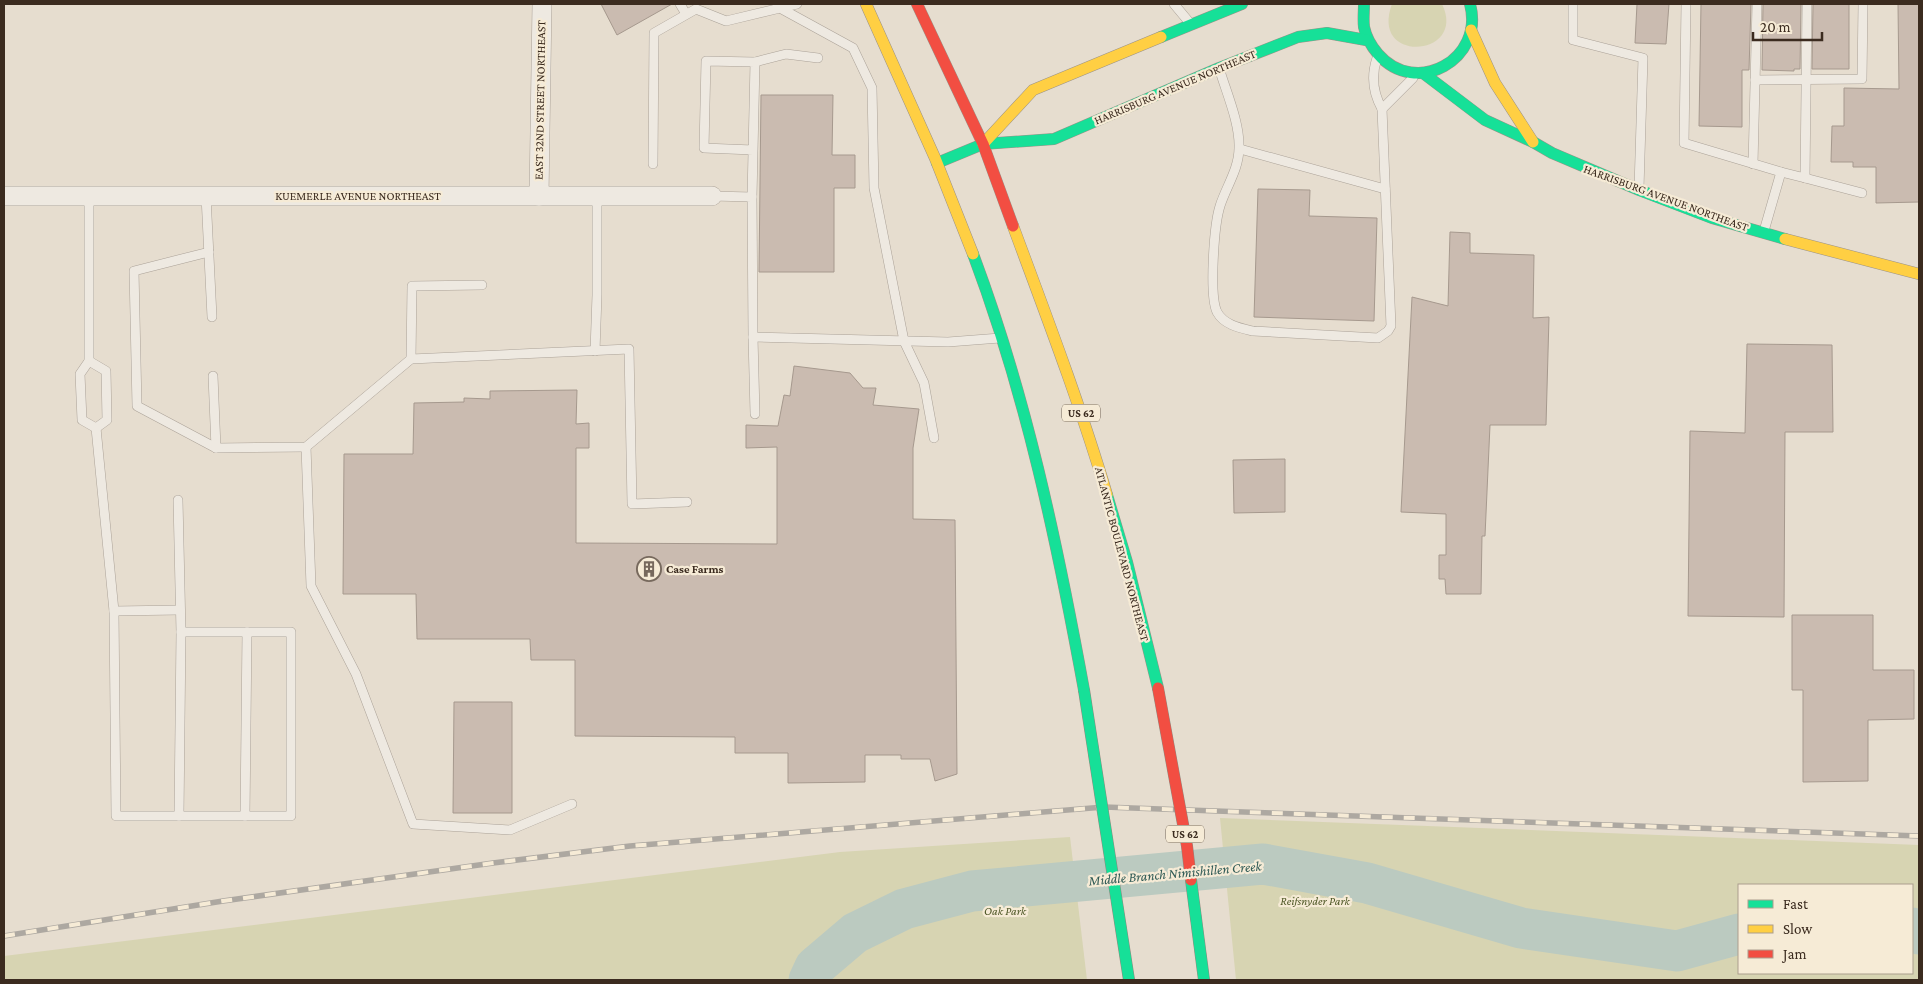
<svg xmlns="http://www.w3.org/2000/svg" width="1923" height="984" font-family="'Crimson Pro',serif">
	<rect width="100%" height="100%" fill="#e6ddcf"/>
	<g fill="#d7d4b2" fill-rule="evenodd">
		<path d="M1392,4H1442C1468,57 1369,65 1392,4Z"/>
		<path d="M1220,818L1919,845V980H1236ZM1739,885H1912V973H1739Z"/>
		<polygon points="1070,837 1087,980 4,980 4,956 840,852"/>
	</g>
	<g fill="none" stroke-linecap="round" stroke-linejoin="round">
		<g stroke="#bbcac0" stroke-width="41">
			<polyline points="1912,928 1919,934"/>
			<polyline points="809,980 815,967 855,933 904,909 972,891 1263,864 1367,883 1521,928 1677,951 1739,934"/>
		</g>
	</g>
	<g fill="#cabbb0" stroke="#a6998e">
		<polygon points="601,4 672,4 617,35"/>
		<polygon points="1637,4 1669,4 1666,44 1635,43"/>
		<polygon points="1701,4 1751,4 1749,70 1742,70 1742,127 1699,126"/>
		<polygon points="1763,4 1801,4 1800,69 1794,69 1794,71 1762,70"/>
		<polygon points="1813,4 1849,4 1849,69 1812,69"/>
		<polygon points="1898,4 1919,4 1919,202 1876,203 1876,167 1853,167 1853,162 1831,162 1832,126 1844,126 1844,88 1899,89"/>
		<polygon points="761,95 833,95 832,155 855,155 855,188 834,188 834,272 759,272"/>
		<polygon points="1258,189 1310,190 1309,216 1377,218 1374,321 1254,317"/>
		<polygon points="1450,232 1470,233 1470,253 1534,255 1533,318 1549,317 1546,425 1490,425 1485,536 1482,536 1481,594 1446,594 1445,579 1439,579 1439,555 1446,555 1446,514 1401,512 1412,297 1448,306"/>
		<polygon points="1747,344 1832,345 1833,432 1785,432 1784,617 1688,616 1690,431 1745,433"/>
		<polygon points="794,366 850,373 863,388 876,388 873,405 919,409 913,448 913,519 955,520 957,774 935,781 930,759 901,759 901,755 865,755 865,782 788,783 788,753 735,753 735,737 575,736 575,660 531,660 530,639 417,639 416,594 343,594 344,454 413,454 414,403 464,402 464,398 490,399 490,391 577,390 576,424 589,423 589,448 576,448 576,543 777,544 777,447 746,448 746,425 778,426 784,395 790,396"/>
		<polygon points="1285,459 1285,512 1234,513 1233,460"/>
		<polygon points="1792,615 1873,615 1873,670 1914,670 1914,719 1868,720 1868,781 1803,782 1803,690 1792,690"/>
		<polygon points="454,702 512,702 512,813 453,813"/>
	</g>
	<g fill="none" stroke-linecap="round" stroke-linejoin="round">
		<defs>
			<g id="lane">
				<polyline points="680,4 686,14"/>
				<polyline points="778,4 780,8 853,48 872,88 874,188 904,341 924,383 934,438"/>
				<polyline points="1174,4 1189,22"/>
				<polyline points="1573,4 1573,40 1643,58 1639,188"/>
				<polyline points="1686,4 1684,143 1781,172 1764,231"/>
				<polyline points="755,62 786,54 818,58"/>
				<path d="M1220,71C1227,94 1240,124 1239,148C1239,169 1226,187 1220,206C1214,225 1209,295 1217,312C1224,325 1240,328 1253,331L1378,338L1388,331L1391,326L1382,109C1373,93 1371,76 1377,58"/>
				<polyline points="1755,80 1862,79 1863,4"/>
				<polyline points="1382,109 1413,78"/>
				<polyline points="1240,149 1385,189"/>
				<polyline points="653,164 654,33 696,9 726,21 797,4"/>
				<polyline points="1753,164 1757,4"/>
				<polyline points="1781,172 1805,178 1807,4"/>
				<polyline points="1805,178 1862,193"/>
				<polyline points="89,196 89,361 80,374 82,420 96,428"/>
				<polyline points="206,196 212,317"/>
				<polyline points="712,196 752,197 753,337 948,342 1000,338"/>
				<polyline points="752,197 755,62 706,61 704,148 753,150"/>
				<polyline points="209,252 134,271 137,406 216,448"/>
				<polyline points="753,337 755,414"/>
				<polyline points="595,351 597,295 597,197"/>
				<polyline points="411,359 412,286 482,285"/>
				<polyline points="89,361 106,371 107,420 96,428"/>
				<polyline points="213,376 216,448 306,447 411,359 629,349 632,504 687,502"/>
				<polyline points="96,428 114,611 116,816 291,816 291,632 181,632"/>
				<polyline points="306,447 311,586 356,674 413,824 510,830 572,804"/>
				<polyline points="178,500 181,632 179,816"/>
				<polyline points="114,611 180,610"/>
				<polyline points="245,816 247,632"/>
			</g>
			<g id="street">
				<polyline points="4,196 712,196"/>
				<polyline points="539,196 542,4"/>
			</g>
			<g id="fast">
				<path d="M1364,4C1364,11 1363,20 1364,27C1366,37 1372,47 1378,54C1416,98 1485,59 1470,4"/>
				<polyline points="1161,37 1242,4"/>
				<polyline points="1423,73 1485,120 1533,142 1552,153 1639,190 1712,218 1785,239"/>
				<polyline points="937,163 983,144 1054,139 1219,68 1298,37 1327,33 1366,40"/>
				<path d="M973,254C1026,395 1057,542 1084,690"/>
				<polyline points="1107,495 1127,562 1158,688"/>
			</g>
			<g id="slow">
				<polyline points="866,4 935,158 973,254"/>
				<polyline points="1471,30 1495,83 1533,142"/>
				<polyline points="983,144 1033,90 1161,37"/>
				<path d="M1013,226C1046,315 1080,404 1107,495"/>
				<polyline points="1785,239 1919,274"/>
			</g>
			<polyline id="jam" points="917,4 983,144 1013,226"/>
		</defs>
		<use href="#lane" stroke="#aba298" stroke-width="10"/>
		<use href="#street" stroke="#aba298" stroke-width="20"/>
		<use href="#fast" stroke="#9b9288" stroke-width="12"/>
		<use href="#slow" stroke="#9b9288" stroke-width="12"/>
		<use href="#jam" stroke="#9b9288" stroke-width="12"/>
		<use href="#lane" stroke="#eee9e1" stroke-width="9"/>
		<use href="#street" stroke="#eee9e1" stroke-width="19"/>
		<use href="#fast" stroke="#16e098" stroke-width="11"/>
		<use href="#slow" stroke="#ffcf43" stroke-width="11"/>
		<use href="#jam" stroke="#f24e42" stroke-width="11"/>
		<defs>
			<polyline id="rail" points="4,936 223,901 493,863 630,846 1104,807 1919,836"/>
		</defs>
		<use href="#rail" stroke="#ada8a1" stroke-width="5.5"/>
		<use href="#rail" stroke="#f6ebd6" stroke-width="4" stroke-dasharray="11" stroke-linecap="butt"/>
		<defs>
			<g id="fast-bridge">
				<polyline points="1084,690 1129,980"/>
				<polyline points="1191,880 1204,980"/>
			</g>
			<polyline id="jam-bridge" points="1158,688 1187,846 1191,880"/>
		</defs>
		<use href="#fast-bridge" stroke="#91887e" stroke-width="12" stroke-linecap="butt"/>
		<use href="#jam-bridge" stroke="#91887e" stroke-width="12" stroke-linecap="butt"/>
		<use href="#fast-bridge" stroke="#16e098" stroke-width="11"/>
		<use href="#jam-bridge" stroke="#f24e42" stroke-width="11"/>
	</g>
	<defs>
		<symbol id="building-ring" viewBox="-11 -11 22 22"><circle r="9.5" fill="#f6ebd6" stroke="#77695d" stroke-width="1.5"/><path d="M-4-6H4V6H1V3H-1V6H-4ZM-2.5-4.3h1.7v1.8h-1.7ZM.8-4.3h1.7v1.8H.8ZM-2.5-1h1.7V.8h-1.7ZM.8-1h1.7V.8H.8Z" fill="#77695d"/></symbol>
	</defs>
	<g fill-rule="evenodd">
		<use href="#building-ring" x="635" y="555" width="28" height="28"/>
	</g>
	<g text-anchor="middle" stroke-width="4.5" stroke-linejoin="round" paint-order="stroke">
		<g fill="#f6ebd6" stroke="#736556" stroke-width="1">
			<rect x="1062" y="404.5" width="38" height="17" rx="4"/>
			<rect x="1166" y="825.5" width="38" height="17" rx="4"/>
		</g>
		<g font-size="11" font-weight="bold" fill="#3b2b1f">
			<text x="1081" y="417">US 62</text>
			<text x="1185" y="838">US 62</text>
		</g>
		<g font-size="12" fill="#3b2b1f" stroke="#f6ebd6">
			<text transform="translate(1175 87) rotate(-23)" y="4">HARRISBURG AVENUE NORTHEAST</text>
			<text transform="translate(540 100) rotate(-89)" y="4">EAST 32ND STREET NORTHEAST</text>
			<text x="358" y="200">KUEMERLE AVENUE NORTHEAST</text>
			<text transform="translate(1666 198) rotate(20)" y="4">HARRISBURG AVENUE NORTHEAST</text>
			<text transform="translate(1122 554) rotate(75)" y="4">ATLANTIC BOULEVARD NORTHEAST</text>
		</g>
		<g font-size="12" font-weight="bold" fill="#3b2b1f" stroke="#f6ebd6" text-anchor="start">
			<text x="666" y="573">Case Farms</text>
		</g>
		<g font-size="12" font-style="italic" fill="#4e5726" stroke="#f6ebd6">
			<text x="1315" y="905">Reifsnyder Park</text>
			<text x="1005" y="915">Oak Park</text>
		</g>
		<g font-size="14" font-style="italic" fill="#2f5a55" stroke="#f6ebd6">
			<text transform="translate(1175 873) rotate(-5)" y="5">Middle Branch Nimishillen Creek</text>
		</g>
	</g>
	<rect width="1923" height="984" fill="none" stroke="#3b2b1f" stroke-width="10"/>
	<rect x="1738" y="884" width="175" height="90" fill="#f6ebd6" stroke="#ab9e8d"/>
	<rect x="1748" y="900" width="25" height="8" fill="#16e098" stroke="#ab9e8d"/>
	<text x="1783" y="909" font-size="15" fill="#3b2b1f">Fast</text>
	<rect x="1748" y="925" width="25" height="8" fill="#ffcf43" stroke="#ab9e8d"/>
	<text x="1783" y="934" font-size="15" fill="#3b2b1f">Slow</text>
	<rect x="1748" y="950" width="25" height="8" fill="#f24e42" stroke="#ab9e8d"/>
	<text x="1783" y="959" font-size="15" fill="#3b2b1f">Jam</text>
	<path d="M1753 32v8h69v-8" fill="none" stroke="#3b2b1f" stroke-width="2.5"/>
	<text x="1760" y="32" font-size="15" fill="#3b2b1f" stroke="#f6ebd6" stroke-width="4" paint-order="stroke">20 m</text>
</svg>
